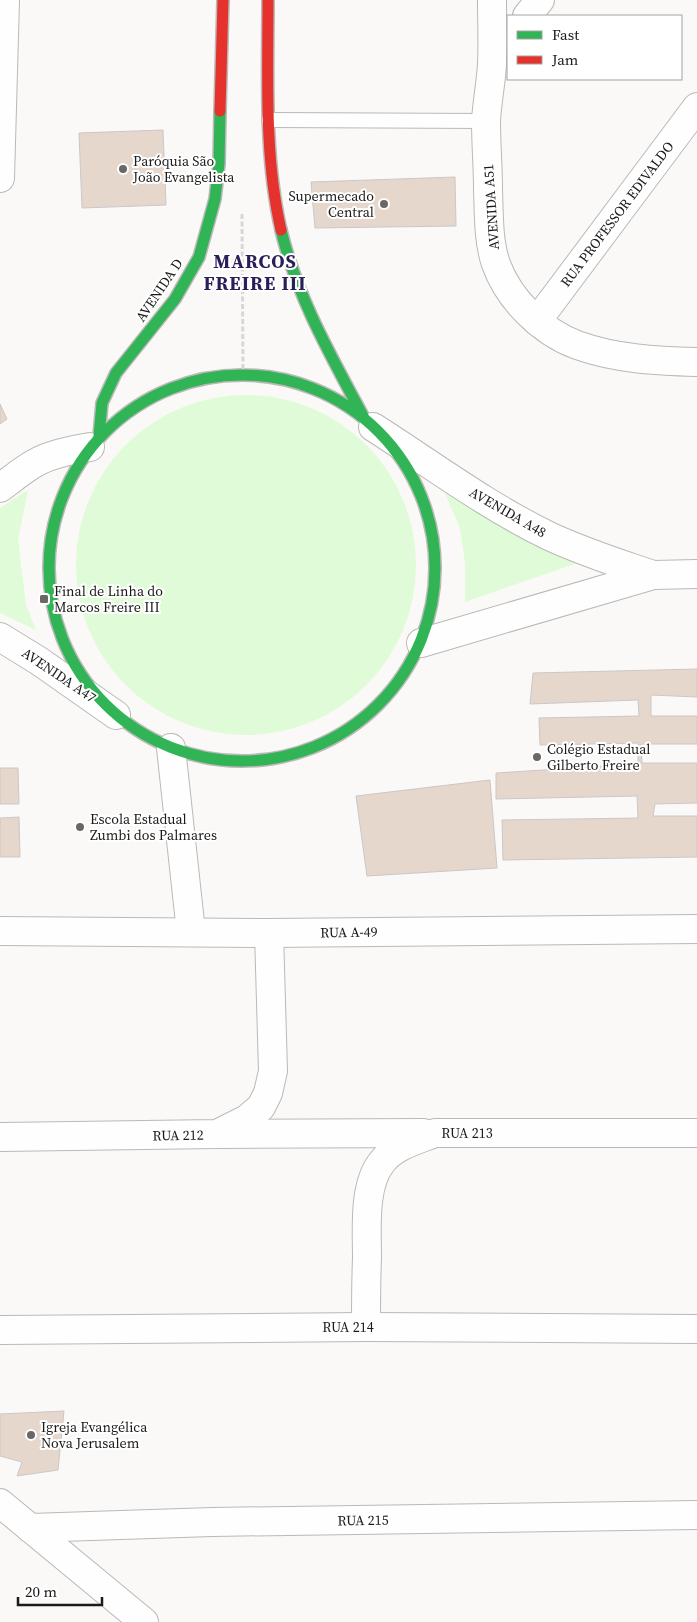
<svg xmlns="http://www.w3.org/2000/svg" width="697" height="1622" font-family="'Source Serif 4',serif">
	<rect width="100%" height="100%" fill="#fbf9f7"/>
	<g fill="#e0fbd7">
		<circle cx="246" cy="565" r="170"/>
		<polygon points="28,490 18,540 26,605 36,630 0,613 0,508"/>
		<polygon points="445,493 583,561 465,602 465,563 460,528"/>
	</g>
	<g fill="#e6d7cd" stroke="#cac8c7">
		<polygon points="163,130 166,205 82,208 79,133"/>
		<polygon points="455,177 456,226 315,228 311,182"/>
		<polygon points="0,404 7,419 0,424"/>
		<polygon points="697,669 697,697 651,695 651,716 697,716 697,744 641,744 642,763 697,763 697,803 655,804 653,816 697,816 697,857 503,860 502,820 638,818 637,796 496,799 496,773 638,764 638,743 540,745 539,718 639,716 638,700 530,704 533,673"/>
		<polygon points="0,768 18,768 19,804 0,804"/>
		<polygon points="490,780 497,868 367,876 356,796"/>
		<polygon points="19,817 20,857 0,857 0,818"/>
		<polygon points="64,1411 58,1470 17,1476 22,1462 0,1456 0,1414"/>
	</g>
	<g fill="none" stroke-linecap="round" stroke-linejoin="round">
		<defs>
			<polyline id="lane" points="269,120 486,121"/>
			<g id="street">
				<path d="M492,0C492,21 493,43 492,64C491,83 487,102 486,121C486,144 488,167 488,189C489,214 488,241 496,264C509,300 542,332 577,345C616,359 657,361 697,362"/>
				<polyline points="527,16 540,0"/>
				<polyline points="0,178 5,0"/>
				<polyline points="537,321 697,107"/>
				<path d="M373,427C431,464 487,506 549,536C583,552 618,563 653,575"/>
				<path d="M0,488C16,476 32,462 51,456C63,452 77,449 90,447"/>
				<polyline points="0,637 39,661 116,715"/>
				<polyline points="421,643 653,575 697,574"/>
				<polyline points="171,748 191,932"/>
				<polyline points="0,931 269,933 697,929"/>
				<polyline points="221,1134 423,1133"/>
				<polyline points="0,1137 217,1134 247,1119 261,1107 268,1093 273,1071 269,933"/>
				<path d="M366,1327C366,1304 366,1281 367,1258C367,1230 363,1185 382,1162C394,1146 417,1140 435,1133H697"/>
				<polyline points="0,1330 366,1327 697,1329"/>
				<polyline points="0,1503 144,1622"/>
				<polyline points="30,1528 212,1522 697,1515"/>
			</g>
			<g id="fast">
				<path d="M281,230C297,297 331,356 363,416"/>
				<circle cx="242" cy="568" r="193"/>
				<polyline points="99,436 102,403 116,373 175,299 199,257 215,199 219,164 220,111"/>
			</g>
			<g id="jam">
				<path d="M268,0C268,76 264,156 281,230"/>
				<polyline points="220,111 223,0"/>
			</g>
		</defs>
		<use href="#lane" stroke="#bab9b8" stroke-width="16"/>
		<use href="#street" stroke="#bab9b8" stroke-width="30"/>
		<use href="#fast" stroke="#bab9b8" stroke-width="14"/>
		<use href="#jam" stroke="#bab9b8" stroke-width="14"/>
		<polyline stroke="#d8d7d7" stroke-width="3" stroke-dasharray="5 2.5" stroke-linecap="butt" points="242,214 243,375"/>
		<use href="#lane" stroke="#fefefe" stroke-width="14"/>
		<use href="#street" stroke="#fefefe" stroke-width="28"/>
		<use href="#fast" stroke="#30b455" stroke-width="11"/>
		<use href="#jam" stroke="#e5322d" stroke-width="11"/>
	</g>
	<g fill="#696867" stroke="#fff" stroke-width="2">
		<circle cx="123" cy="169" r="5"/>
		<circle cx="384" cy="204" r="5"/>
		<rect x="39" y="594" width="10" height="10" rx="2.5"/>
		<circle cx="537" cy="757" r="5"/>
		<circle cx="80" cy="827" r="5"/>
		<circle cx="31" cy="1435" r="5"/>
	</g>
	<g text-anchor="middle" stroke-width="4" stroke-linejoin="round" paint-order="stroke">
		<g font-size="14" fill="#1b1a19" stroke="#fff" text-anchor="start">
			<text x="133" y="166">Paróquia São<tspan x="133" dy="16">João Evangelista</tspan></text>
			<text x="374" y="201" text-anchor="end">Supermecado<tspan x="374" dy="16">Central</tspan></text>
			<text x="54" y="596">Final de Linha do<tspan x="54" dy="16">Marcos Freire III</tspan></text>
			<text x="547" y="754">Colégio Estadual<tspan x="547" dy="16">Gilberto Freire</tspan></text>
			<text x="90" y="824">Escola Estadual<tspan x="90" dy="16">Zumbi dos Palmares</tspan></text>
			<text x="41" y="1432">Igreja Evangélica<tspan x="41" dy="16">Nova Jerusalem</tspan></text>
		</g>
		<g font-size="14" fill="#1b1a19" stroke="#fff">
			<text transform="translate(491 207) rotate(-94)" y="5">AVENIDA A51</text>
			<text transform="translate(617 214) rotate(-53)" y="5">RUA PROFESSOR EDIVALDO</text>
			<text transform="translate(159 290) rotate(-56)" y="5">AVENIDA D</text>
			<text transform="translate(508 512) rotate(30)" y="5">AVENIDA A48</text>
			<text transform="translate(59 675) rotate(34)" y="5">AVENIDA A47</text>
			<text transform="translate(349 932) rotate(-1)" y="5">RUA A-49</text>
			<text x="467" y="1138">RUA 213</text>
			<text transform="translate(178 1135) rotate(-1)" y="5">RUA 212</text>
			<text x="348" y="1332">RUA 214</text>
			<text transform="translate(363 1520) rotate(-1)" y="5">RUA 215</text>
		</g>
		<g font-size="19" font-weight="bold" letter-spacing="1" fill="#2b1d57" stroke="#fff">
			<text x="255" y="268">MARCOS<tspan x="255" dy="22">FREIRE III</tspan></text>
		</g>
	</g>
	<rect x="507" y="15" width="175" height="65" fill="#ffffff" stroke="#a4a3a3"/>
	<rect x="517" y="31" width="25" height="8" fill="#30b455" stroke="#a4a3a3"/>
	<text x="552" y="40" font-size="15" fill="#1b1a19">Fast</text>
	<rect x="517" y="56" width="25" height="8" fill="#e5322d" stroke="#a4a3a3"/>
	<text x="552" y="65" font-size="15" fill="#1b1a19">Jam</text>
	<path d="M18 1597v8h84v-8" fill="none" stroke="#1b1a19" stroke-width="2.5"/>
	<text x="25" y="1597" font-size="15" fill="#1b1a19" stroke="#ffffff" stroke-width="4" paint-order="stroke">20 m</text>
</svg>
